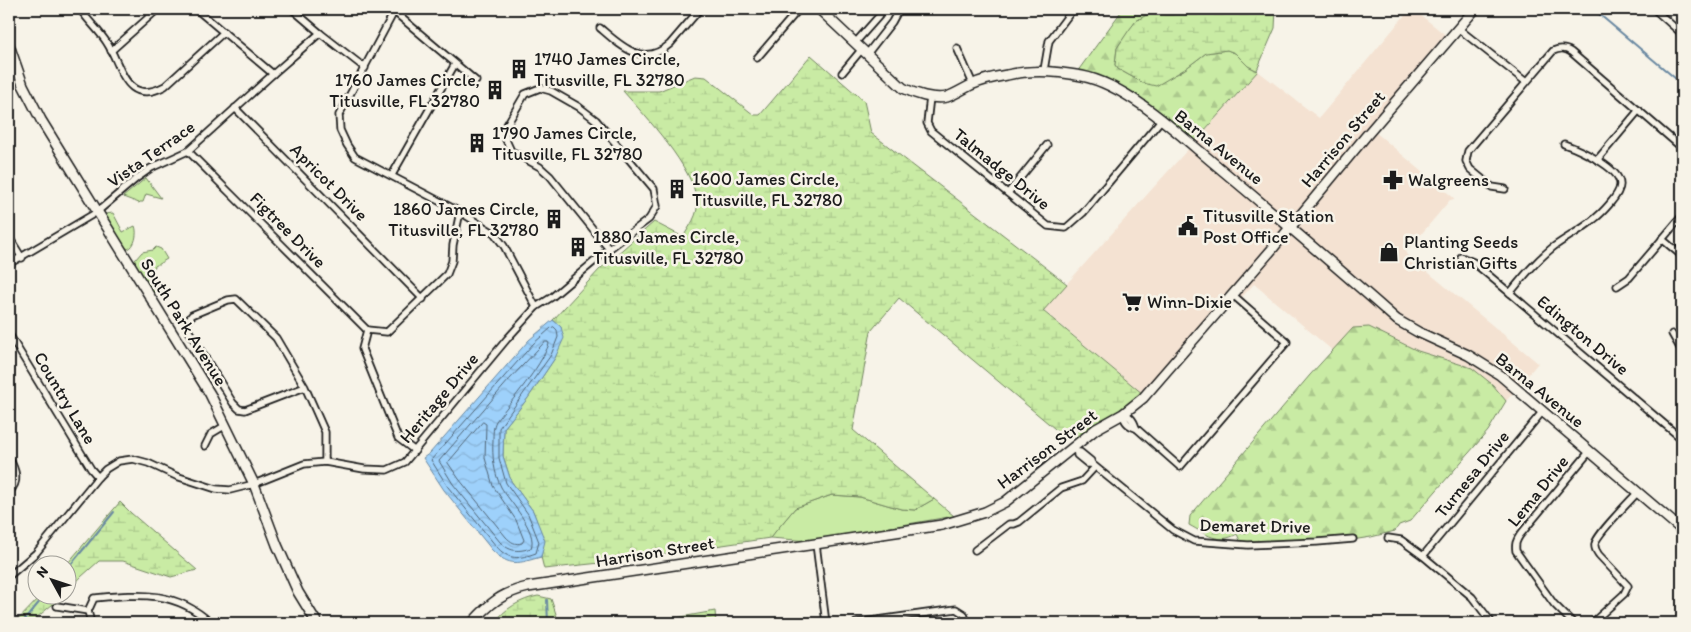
<svg xmlns="http://www.w3.org/2000/svg" width="1691" height="632" font-family="Itim,sans-serif">
	<defs>
		<pattern id="forest-firs" width="22" height="20" patternUnits="userSpaceOnUse" patternTransform="scale(1.25)"><rect width="22" height="20" fill="#c9eba4"/><path d="M5 1l3.5 6h-7zM16 11l3.5 6h-7z" fill="#acc98d"/></pattern>
		<pattern id="wetland-marsh" width="20" height="14" patternUnits="userSpaceOnUse" patternTransform="scale(1.25)"><rect width="20" height="14" fill="#c9eba4"/><path d="M1 5h8M5 5V1M11 12h8M15 12V8" fill="none" stroke="#acc98d"/></pattern>
		<pattern id="water-waves" width="16" height="10" patternUnits="userSpaceOnUse" patternTransform="scale(1.25)"><rect width="16" height="10" fill="#9ed1fb"/><path d="M0 5q4-4 8 0t8 0" fill="none" stroke="#88b3d7"/></pattern>
	</defs>
	<rect width="100%" height="100%" fill="#f7f3e8"/>
	<filter id="ink" filterUnits="userSpaceOnUse"><feTurbulence type="fractalNoise" baseFrequency=".02" numOctaves="2"/><feDisplacementMap in="SourceGraphic" scale="10" xChannelSelector="R" yChannelSelector="G"/><feConvolveMatrix kernelMatrix="1 2 1 2 8 2 1 2 1" color-interpolation-filters="sRGB"/></filter>
	<g filter="url(#ink)">
		<g fill="#f4e2d2">
			<polygon points="1410,9 1413,9 1448,37 1290,224 1193,143 1258,71 1319,118"/>
			<polygon points="1374,131 1455,199 1450,200 1407,251 1406,254 1538,363 1518,387 1399,317 1295,228"/>
			<polygon points="1190,147 1286,228 1143,394 1043,310"/>
			<polygon points="1291,232 1396,322 1467,357 1498,377 1515,391 1506,401 1493,385 1472,368 1418,351 1369,327 1341,342 1333,351 1254,284 1241,298 1237,295"/>
		</g>
		<g fill="#c9eba4" stroke="#728460">
			<polygon points="146,178 161,198 146,194 143,202 140,202 139,203 123,197"/>
			<path d="M113,213L123,232L135,226C138,233 135,247 128,249C116,241 111,226 105,214Z"/>
			<polygon points="156,247 161,249 167,259 155,266 152,271 163,287 152,294 135,265 135,260 142,252 153,250"/>
			<polygon points="832,495 860,497 901,509 915,510 934,499 954,516 810,541 770,538 795,508"/>
		</g>
		<g fill="url(#forest-firs)" stroke="#728460">
			<polygon points="1123,9 1157,9 1136,21 1117,48 1115,65 1118,69 1143,83 1177,74 1185,69 1206,53 1227,50 1235,53 1248,66 1258,71 1193,143 1158,113 1077,72"/>
			<path d="M1369,327L1418,351L1472,368L1493,385L1506,401L1488,431L1410,521L1399,525L1395,531L1371,537L1352,540L1242,545L1237,534C1218,545 1206,534 1189,525L1190,516L1310,375L1353,328Z"/>
		</g>
		<g fill="url(#wetland-marsh)" stroke="#728460">
			<polygon points="1157,9 1276,9 1275,28 1257,70 1258,71 1248,66 1235,53 1227,50 1206,53 1185,69 1156,86 1143,83 1118,69 1115,65 1117,48 1129,30 1136,21"/>
			<path d="M811,55L864,101L871,133L1067,284L1043,311L1143,394L1122,410L1089,431L1067,439L899,298L871,331L853,430L934,499L915,510L901,509L860,497L832,495L795,508L770,538L600,563L544,569L541,557L544,541L533,511L511,481L503,456L504,428L528,398L555,358L561,327L553,320L600,269L654,222L683,237C689,227 699,214 697,202C694,168 646,117 623,91H659L695,76L706,77L754,115H760Z"/>
			<polygon points="120,502 131,513 197,570 171,577 123,561 99,561 81,577 68,591 67,564"/>
			<polygon points="42,595 64,595 30,623 15,623"/>
			<path d="M538,596L551,599L559,623H495C503,609 522,599 538,596Z"/>
			<polygon points="715,611 716,623 647,623"/>
		</g>
		<path fill="url(#water-waves)" stroke="#6a89a2" d="M553,320L561,327L564,338L555,358L528,398L504,428L503,456L511,481L533,511L545,541L541,557C519,563 510,568 492,550L444,490L423,458L430,453L529,340Z"/>
		<g fill="none" stroke-linecap="round" stroke-linejoin="round">
			<g stroke="#506475" stroke-width="1">
				<path d="M554,327L557,330L558,337L551,355L499,428V458L506,483L528,514L539,542L536,553C519,559 509,561 496,546L448,487L431,460L533,344L551,328Z"/>
				<path d="M545,342H548L549,344C540,368 512,400 496,421C493,427 493,434 493,441C492,456 494,473 501,487C509,501 538,531 531,548C518,552 510,552 500,542L453,484L439,461L509,380Z"/>
				<path d="M483,422L486,424L485,458L493,486L516,520L524,540L522,543C515,545 511,542 506,537L459,479L448,463Z"/>
			</g>
			<g stroke="#6a89a2" stroke-width="2">
				<polyline points="1593,9 1682,84"/>
				<polyline points="68,568 114,512"/>
				<polyline points="547,600 548,623"/>
				<polyline points="22,623 46,594"/>
			</g>
			<defs>
				<g id="street">
					<path d="M80,9C88,21 99,30 107,43C122,66 125,107 165,86L224,32"/>
					<polyline points="196,9 273,74"/>
					<polyline points="292,9 320,33 365,68"/>
					<polyline points="391,9 476,81"/>
					<polyline points="1654,9 1682,34"/>
					<polyline points="394,12 339,115 340,130 347,145 355,157 460,212 494,233 504,246 536,307"/>
					<path d="M600,28C621,46 643,68 670,44L700,9"/>
					<polyline points="1459,29 1526,82"/>
					<polyline points="855,43 879,16 883,9"/>
					<polyline points="957,48 973,84"/>
					<polyline points="111,51 158,9"/>
					<polyline points="867,54 892,22 899,9"/>
					<polyline points="757,58 799,9"/>
					<polyline points="1044,70 1049,41 1073,9"/>
					<polyline points="842,73 862,49"/>
					<polyline points="930,97 927,123 931,131 1048,226 1066,228 1083,213 1161,120"/>
					<polyline points="235,108 423,299"/>
					<polyline points="188,151 367,330"/>
					<polyline points="1597,160 1639,110"/>
					<polyline points="392,175 455,64"/>
					<path d="M1505,189L1492,187L1470,169L1466,161L1468,151L1553,51C1560,48 1565,48 1571,52L1682,148"/>
					<polyline points="1008,193 1047,145"/>
					<polyline points="9,237 22,258"/>
					<polyline points="1662,239 1682,256"/>
					<polyline points="1461,257 1473,262 1510,293 1682,439"/>
					<polyline points="9,264 97,212 137,178 151,168 188,151 273,74 320,33"/>
					<polyline points="1617,286 1629,278 1682,216"/>
					<path d="M1510,293C1523,277 1536,261 1552,248C1565,238 1580,231 1593,220C1601,214 1620,195 1620,185C1621,168 1578,149 1564,144"/>
					<polyline points="9,334 91,469 98,477"/>
					<polyline points="1672,334 1680,348 1682,350"/>
					<polyline points="305,387 245,410 239,409 233,403 187,328 188,320 192,315 228,300 236,299 276,338 305,387 325,432 325,462"/>
					<path d="M1123,414C1124,421 1129,426 1136,428L1180,467L1287,342L1233,295"/>
					<path d="M1123,414C1130,415 1134,421 1136,428"/>
					<polyline points="205,446 211,434 226,425"/>
					<polyline points="1073,449 1077,452 1077,455 1088,464 1092,464 1173,530 1194,541 1248,545 1317,542 1353,539"/>
					<polyline points="415,451 398,438 362,349 367,330 387,332 447,274 452,261 453,245 460,212"/>
					<polyline points="1077,452 1080,452 1091,461 1092,464"/>
					<path d="M9,458C16,470 20,482 9,492"/>
					<polyline points="1388,538 1401,540 1423,556 1472,597 1492,623"/>
					<polyline points="816,544 826,623"/>
					<polyline points="975,550 1009,524 1014,524 1019,522 1061,488 1082,481 1095,467"/>
					<polyline points="1423,556 1543,411"/>
					<polyline points="9,576 36,553 98,477 106,469 119,461 133,459 148,463 176,476 216,489 230,490 254,484 304,464 325,462 364,469 387,470 405,462 507,339 536,307 552,297 609,249 649,219 657,206 654,189 596,120 579,107 551,91 540,88 525,94 505,128 506,140 511,151 540,167 550,176 609,249"/>
					<polyline points="57,606 88,611"/>
					<path d="M91,623L88,611L94,598C140,594 175,590 211,623"/>
					<polyline points="856,623 956,609 964,614 967,623"/>
					<path d="M1573,623L1554,604L1516,551C1515,544 1516,541 1520,535L1590,451"/>
					<path d="M1592,623L1624,594L1628,586L1599,555C1597,552 1594,549 1595,544C1596,535 1630,501 1638,492"/>
				</g>
				<g id="secondary">
					<path d="M819,9L903,88C915,94 933,100 947,97C955,94 963,89 971,85C982,80 995,77 1007,75C1032,69 1057,71 1082,76C1128,85 1180,135 1216,165C1277,216 1337,267 1397,320L1418,332L1468,355L1500,375L1682,530"/>
					<polyline points="9,45 23,85 41,120 210,394 254,484 277,545 298,592 317,623"/>
					<path d="M472,623C490,603 502,593 528,587L942,525L985,512L1005,502L1096,429L1123,414L1143,398L1274,247L1366,136L1475,9"/>
				</g>
			</defs>
			<use href="#street" stroke="#1c1c1c" stroke-width="9"/>
			<use href="#secondary" stroke="#1c1c1c" stroke-width="12"/>
			<use href="#street" stroke="#f7f3e8" stroke-width="5.5"/>
			<use href="#secondary" stroke="#f7f3e8" stroke-width="9"/>
		</g>
	</g>
	<defs>
		<symbol id="building-bare" viewBox="-9 -9 18 18"><path d="M-4-6H4V6H1V3H-1V6H-4ZM-2.5-4.3h1.7v1.8h-1.7ZM.8-4.3h1.7v1.8H.8ZM-2.5-1h1.7V.8h-1.7ZM.8-1h1.7V.8H.8Z" fill="#1c1c1c" stroke="#f7f3e8" stroke-width="2.5" paint-order="stroke"/></symbol>
		<symbol id="pharmacy-bare" viewBox="-9 -9 18 18"><path d="M-2-6h4v4h4v4h-4v4h-4v-4h-4v-4h4Z" fill="#1c1c1c" stroke="#f7f3e8" stroke-width="2.5" paint-order="stroke"/></symbol>
		<symbol id="civic-bare" viewBox="-9 -9 18 18"><path d="M-.6-6.5H3V-4.5H.6V-3L4-1V1h2V6H-6V1h2V-1L-.6-3ZM-1.2 2.5V6h2.4V2.5Z" fill="#1c1c1c" stroke="#f7f3e8" stroke-width="2.5" paint-order="stroke"/></symbol>
		<symbol id="shop-bare" viewBox="-9 -9 18 18"><path d="M-5-2.5h2.3a2.7 3.5 0 0 1 5.4 0H5L5.5 6h-11ZM-1.5-2.5h3a1.5 2.3 0 0 0-3 0Z" fill="#1c1c1c" stroke="#f7f3e8" stroke-width="2.5" paint-order="stroke"/></symbol>
		<symbol id="supermarket-bare" viewBox="-9 -9 18 18"><path d="M-6-5.5h2.5l.6 2H6L4.5 2H-2.5L-4.4-4H-6ZM-1.5 3.2a1.3 1.3 0 1 0 .1 0ZM3 3.2a1.3 1.3 0 1 0 .1 0Z" fill="#1c1c1c" stroke="#f7f3e8" stroke-width="2.5" paint-order="stroke"/></symbol>
	</defs>
	<g fill-rule="evenodd">
		<use href="#building-bare" x="505" y="55" width="28" height="28"/>
		<use href="#building-bare" x="481" y="76" width="28" height="28"/>
		<use href="#building-bare" x="463" y="129" width="28" height="28"/>
		<use href="#pharmacy-bare" x="1379" y="166" width="28" height="28"/>
		<use href="#building-bare" x="663" y="175" width="28" height="28"/>
		<use href="#building-bare" x="540" y="205" width="28" height="28"/>
		<use href="#civic-bare" x="1174" y="212" width="28" height="28"/>
		<use href="#building-bare" x="564" y="233" width="28" height="28"/>
		<use href="#shop-bare" x="1375" y="238" width="28" height="28"/>
		<use href="#supermarket-bare" x="1118" y="288" width="28" height="28"/>
	</g>
	<g text-anchor="middle" stroke-width="5" stroke-linejoin="round" paint-order="stroke">
		<g font-size="18" fill="#1c1c1c" stroke="#f7f3e8" text-anchor="start">
			<text x="534" y="65">1740 James Circle,<tspan x="534" dy="21">Titusville, FL 32780</tspan></text>
			<text x="480" y="86" text-anchor="end">1760 James Circle,<tspan x="480" dy="21">Titusville, FL 32780</tspan></text>
			<text x="492" y="139">1790 James Circle,<tspan x="492" dy="21">Titusville, FL 32780</tspan></text>
			<text x="692" y="185">1600 James Circle,<tspan x="692" dy="21">Titusville, FL 32780</tspan></text>
			<text x="1408" y="186">Walgreens</text>
			<text x="539" y="215" text-anchor="end">1860 James Circle,<tspan x="539" dy="21">Titusville, FL 32780</tspan></text>
			<text x="1203" y="222">Titusville Station<tspan x="1203" dy="21">Post Office</tspan></text>
			<text x="593" y="243">1880 James Circle,<tspan x="593" dy="21">Titusville, FL 32780</tspan></text>
			<text x="1404" y="248">Planting Seeds<tspan x="1404" dy="21">Christian Gifts</tspan></text>
			<text x="1147" y="308">Winn-Dixie</text>
		</g>
		<g font-size="18" fill="#1c1c1c" stroke="#f7f3e8">
			<text transform="translate(1343 139) rotate(-50)" y="6">Harrison Street</text>
			<text transform="translate(1219 147) rotate(39)" y="6">Barna Avenue</text>
			<text transform="translate(151 154) rotate(-35)" y="6">Vista Terrace</text>
			<text transform="translate(1002 169) rotate(39)" y="6">Talmadge Drive</text>
			<text transform="translate(329 182) rotate(45)" y="6">Apricot Drive</text>
			<text transform="translate(288 230) rotate(45)" y="6">Figtree Drive</text>
			<text transform="translate(184 322) rotate(58)" y="6">South Park Avenue</text>
			<text transform="translate(1583 335) rotate(40)" y="6">Edington Drive</text>
			<text transform="translate(1540 390) rotate(39)" y="6">Barna Avenue</text>
			<text transform="translate(65 398) rotate(59)" y="6">Country Lane</text>
			<text transform="translate(439 398) rotate(-50)" y="6">Heritage Drive</text>
			<text transform="translate(1047 449) rotate(-37)" y="6">Harrison Street</text>
			<text transform="translate(1472 474) rotate(-51)" y="6">Turnesa Drive</text>
			<text transform="translate(1538 491) rotate(-51)" y="6">Lema Drive</text>
			<text transform="translate(1255 526) rotate(1)" y="6">Demaret Drive</text>
			<text transform="translate(655 552) rotate(-9)" y="6">Harrison Street</text>
		</g>
	</g>
	<rect width="1691" height="632" fill="none" stroke="#f7f3e8" stroke-width="30"/>
	<rect x="15" y="15" width="1661" height="602" fill="none" stroke="#1c1c1c" stroke-width="2" filter="url(#ink)"/>
	<g transform="translate(52 580) rotate(310)"><circle r="24" fill="#f7f3e8" stroke="#9f9d96"/>
	<path d="M0-4L9 19L0 12L-9 19Z" fill="#1c1c1c"/>
	<text y="-8" font-size="14" font-weight="bold" text-anchor="middle" fill="#1c1c1c">N</text>
	</g>
</svg>
